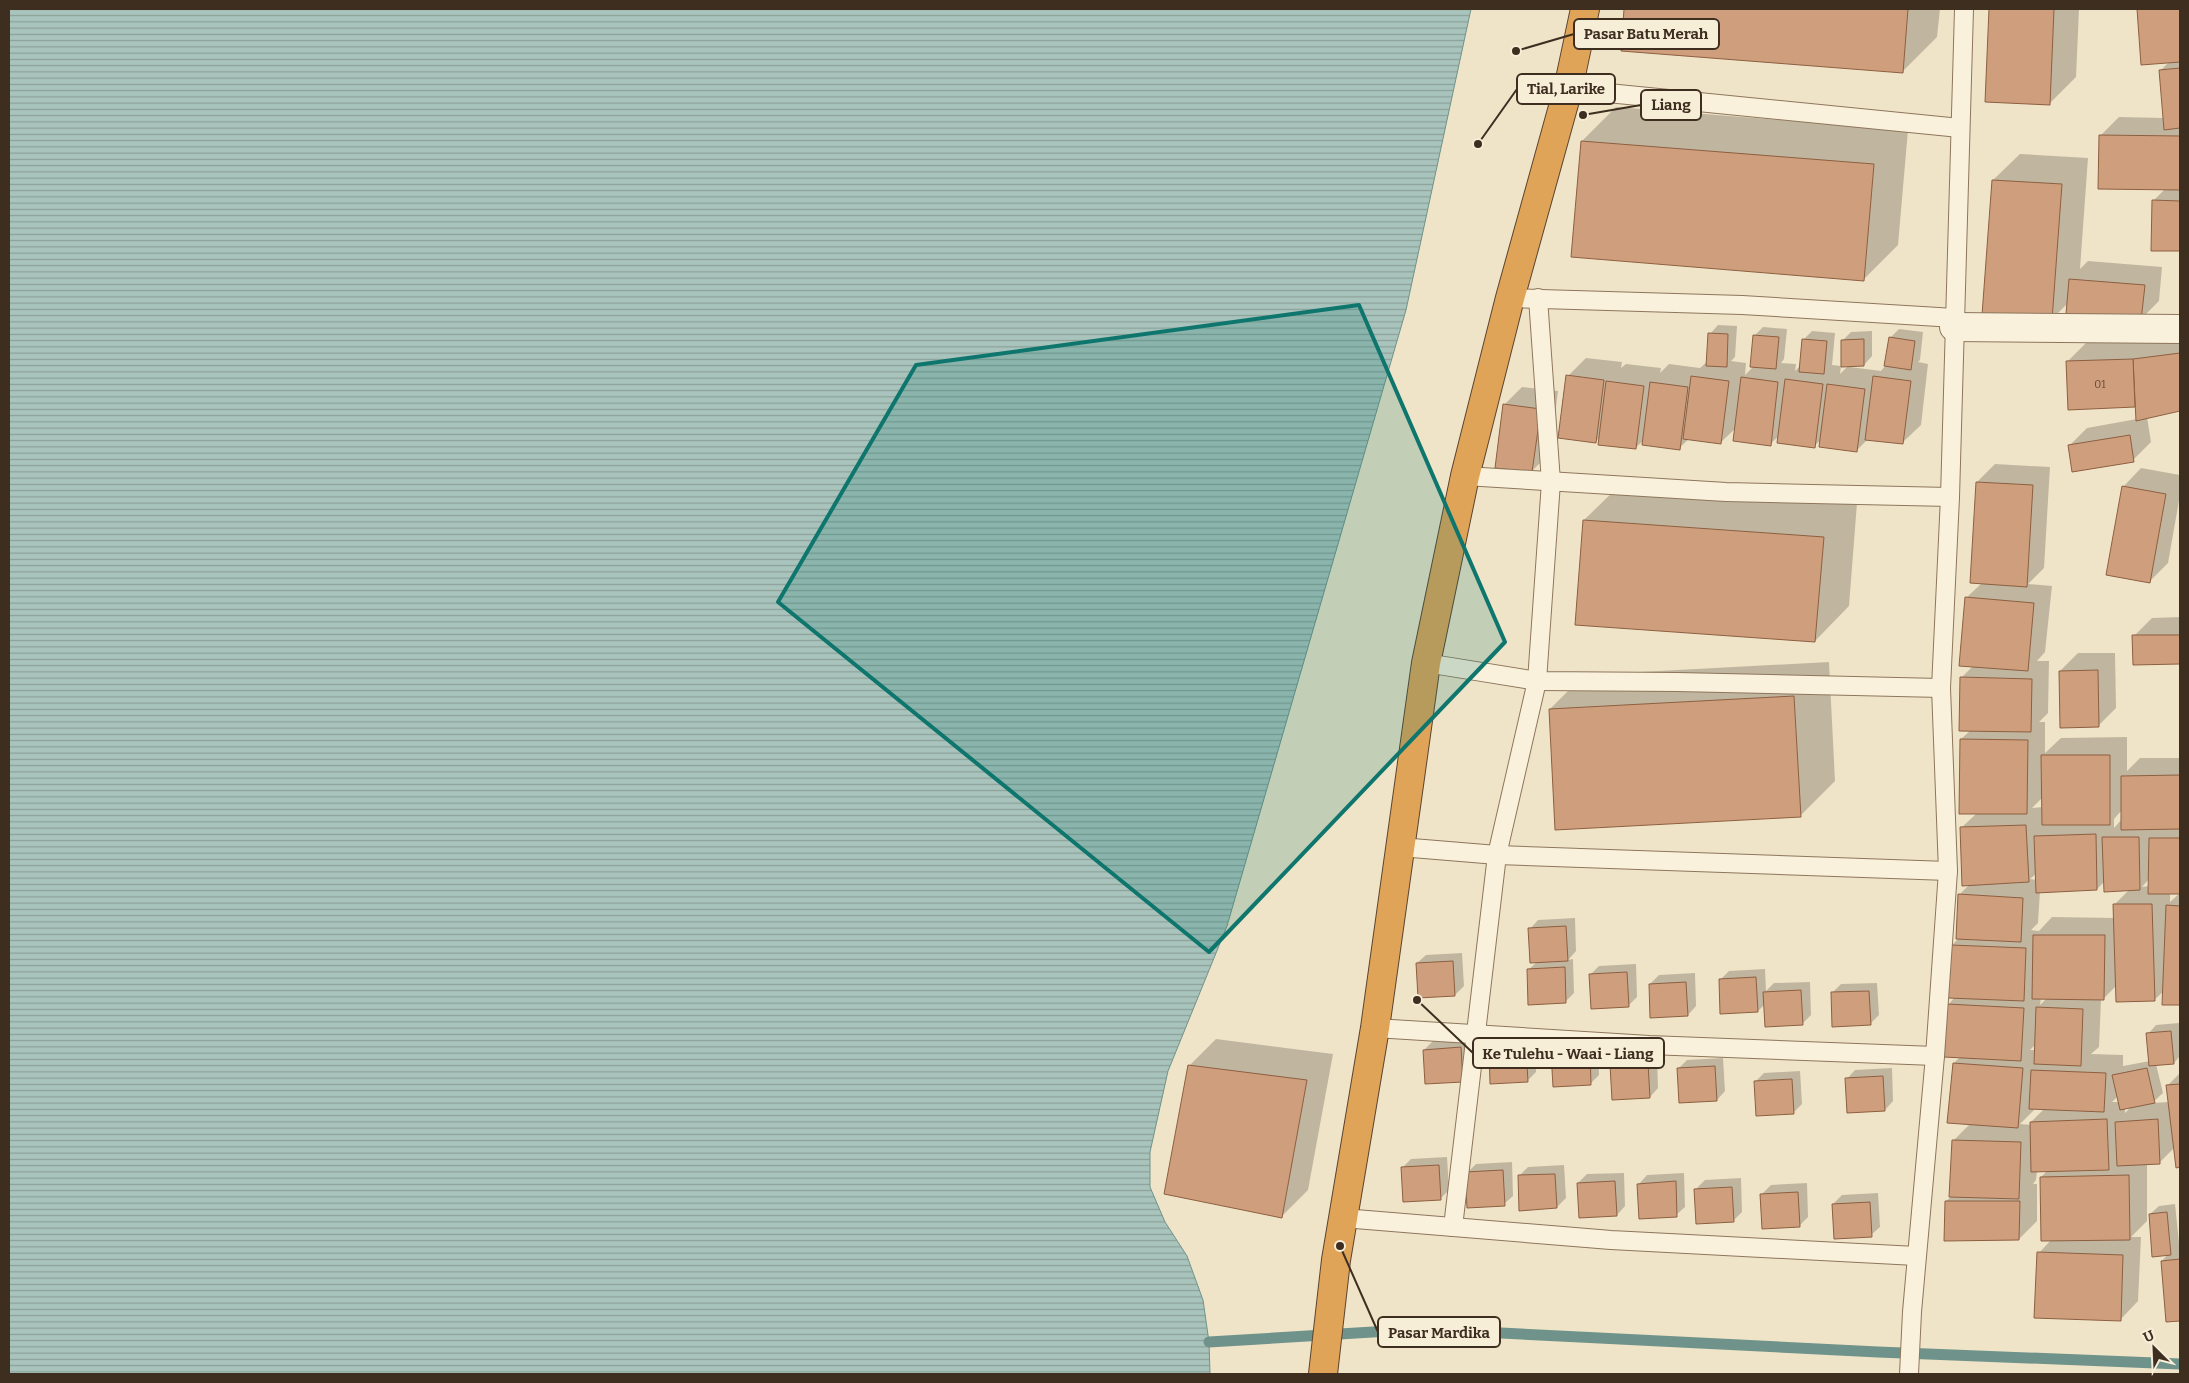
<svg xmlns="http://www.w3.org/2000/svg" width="2189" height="1383" font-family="Bitter,serif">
	<defs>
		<pattern id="water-rules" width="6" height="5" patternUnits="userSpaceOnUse" patternTransform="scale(1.25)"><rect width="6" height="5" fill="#a9c4bc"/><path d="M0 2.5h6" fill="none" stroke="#8ba098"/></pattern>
	</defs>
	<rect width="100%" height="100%" fill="#f0e4c8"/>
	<polygon fill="url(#water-rules)" stroke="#6f938a" points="9,9 1471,9 1406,310 1227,926 1168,1071 1150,1152 1150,1187 1165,1222 1187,1256 1203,1300 1209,1342 1210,1374 9,1374"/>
	<g fill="#0003" fill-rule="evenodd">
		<polygon points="1625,9 1940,9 1937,37 1903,71 1622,50"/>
		<polygon points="1990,9 2079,9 2076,77 2050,103 1987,101"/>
		<polygon points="2138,9 2180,9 2180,250 2153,250 2153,201 2165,189 2101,135 2119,117 2164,118 2160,71 2169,62 2142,64"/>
		<polygon points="1616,107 1908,130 1898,245 1864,279 1582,141"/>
		<polygon points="2020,154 2088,158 2080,269 2088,261 2162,267 2159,301 2141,319 2068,303 2052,319 1993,180"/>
		<polygon points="1718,325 1737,326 1735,357 1731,361 1746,363 1745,375 1754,366 1754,336 1763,327 1787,329 1784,359 1781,363 1796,364 1795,371 1801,365 1803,340 1812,331 1835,333 1832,365 1841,366 1840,374 1848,366 1842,341 1851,332 1872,331 1872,356 1864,365 1850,367 1881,371 1885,366 1890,338 1899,329 1923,332 1920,360 1918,362 1928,364 1921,425 1902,443 1868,439 1856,451 1822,439 1814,446 1780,435 1770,444 1736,428 1720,443 1689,439 1679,448 1644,440 1635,448 1600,437 1595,442 1568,376 1586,358 1622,362 1621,368 1626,364 1661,368 1660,373 1669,364 1700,368 1708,361 1710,334"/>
		<polygon points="2094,335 2180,338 2180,410 2147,417 2151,442 2133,460 2069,446 2087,428 2137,419 2136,404 2134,406 2067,362"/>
		<polygon points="1522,387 1558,391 1550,453 1532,471 1504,405"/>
		<path d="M1995,464L2050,467L2044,568L2028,584L2052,586L2045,652L2037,661H2049L2048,713L2039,722H2045V753L2061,738L2127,737V771L2140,758H2180V1004H2163L2164,991L2154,1000L2116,986L2103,999H2101L2099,1047L2091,1054L2123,1055V1066L2150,1061L2148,1034L2156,1025L2179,1023L2180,1056L2174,1063L2156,1064L2163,1093L2152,1103L2169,1102L2167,1086L2180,1073V1166H2177L2175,1147L2160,1162L2147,1163V1221L2131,1237H2141L2138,1301L2120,1320L2039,1253L2051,1240L2041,1177L2048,1170H2037L2036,1180L2033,1184H2037V1221L2019,1239L1946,1201L1951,1197L1953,1141L1970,1124L1954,1063L1961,1056L1948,1005L1955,997L1952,945L1959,938V895L1970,884L1961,828L1977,813L1961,739L1971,730L1961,678L1973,666L1966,598L1982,583L1977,482ZM2043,797V807L2032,808ZM2122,810V819L2114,828V819ZM2037,873V880L2030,879ZM2149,879V886L2142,887ZM2105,881L2130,889L2114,905L2115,918L2052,917L2039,931L2031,930L2038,923L2040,891L2097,889ZM2170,893H2180L2170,902ZM2041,998H2047L2040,1005ZM2036,1044V1050H2030ZM2118,1096L2119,1102H2112ZM2132,1106L2125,1113V1108ZM2045,1108L2031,1122L2032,1125L2020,1124L2035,1109Z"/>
		<polygon points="2141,468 2180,475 2180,495 2168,563 2150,581 2123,487"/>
		<polygon points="1619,486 1857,503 1849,606 1815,641 1584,520"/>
		<polygon points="2180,617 2180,663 2134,663 2134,636 2152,618"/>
		<polygon points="2078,653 2115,653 2116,708 2098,726 2060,671"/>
		<polygon points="1829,662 1835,781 1800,816 1550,709 1584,675"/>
		<polygon points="1575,918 1576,951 1568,960 1573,959 1574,993 1566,1001 1528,970 1537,962 1530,929 1538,920"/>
		<polygon points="1462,953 1464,986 1455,995 1417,963 1426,955"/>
		<polygon points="1636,964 1637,997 1628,1006 1590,975 1599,966"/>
		<polygon points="1765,969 1766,991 1774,983 1810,982 1811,1015 1802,1024 1765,1004 1758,1011 1720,980 1729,971"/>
		<polygon points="1695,973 1696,1006 1688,1015 1650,984 1659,975"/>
		<polygon points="1877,983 1879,1015 1870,1024 1832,993 1841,984"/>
		<polygon points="1216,1039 1333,1054 1308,1190 1282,1216 1189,1066"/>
		<polygon points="1470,1039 1462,1081 1424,1050 1433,1041"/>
		<polygon points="1535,1039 1536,1072 1528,1080 1490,1050 1499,1041"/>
		<polygon points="1598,1041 1599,1075 1591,1083 1553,1052 1562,1043"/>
		<polygon points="1657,1055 1658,1088 1650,1097 1612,1066 1620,1057"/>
		<polygon points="1723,1058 1725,1091 1717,1100 1678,1069 1687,1060"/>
		<polygon points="1892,1068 1893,1101 1885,1110 1847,1079 1855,1070"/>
		<polygon points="1800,1071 1802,1104 1793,1113 1755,1082 1764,1073"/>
		<polygon points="1447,1157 1449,1190 1440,1199 1402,1168 1411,1159"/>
		<polygon points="1512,1162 1513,1196 1504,1204 1467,1173 1476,1164"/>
		<polygon points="1564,1165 1566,1198 1557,1207 1519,1176 1528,1167"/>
		<polygon points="1624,1173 1625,1206 1617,1215 1578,1183 1587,1174"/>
		<polygon points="1684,1173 1685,1207 1676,1215 1639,1184 1647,1175"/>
		<polygon points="1741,1178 1742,1212 1734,1220 1696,1189 1705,1180"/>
		<polygon points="1807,1183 1808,1217 1800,1225 1762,1194 1771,1185"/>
		<polygon points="1878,1193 1880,1227 1871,1235 1833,1204 1842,1195"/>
		<polygon points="2175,1204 2179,1243 2180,1243 2180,1320 2167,1321 2162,1261 2168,1254 2150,1214 2159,1206"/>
	</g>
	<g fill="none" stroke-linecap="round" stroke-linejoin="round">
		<polyline stroke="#6f938a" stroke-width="11" points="1209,1342 1422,1329 1878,1352 2180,1364"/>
	</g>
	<g fill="#cf9f7d" stroke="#8d5f41">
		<polygon points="1624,9 1908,9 1903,73 1621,51"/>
		<polygon points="1989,9 2054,9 2050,105 1985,102"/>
		<polygon points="2137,9 2180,9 2180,62 2141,65"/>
		<polygon points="2180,68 2180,128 2164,130 2159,70"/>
		<polygon points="2099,135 2180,136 2180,190 2098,189"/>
		<polygon points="1581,141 1874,164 1864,281 1571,257"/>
		<polygon points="1992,180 2062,184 2052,320 1982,315"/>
		<polygon points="2152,200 2180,201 2180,251 2151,251"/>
		<polygon points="2069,279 2145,285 2141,321 2066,314"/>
		<polygon points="1708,333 1728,334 1727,367 1706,366"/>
		<polygon points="1753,335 1779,337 1776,369 1750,367"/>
		<polygon points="1889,337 1915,341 1911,370 1884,366"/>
		<polygon points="1802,339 1827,341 1824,374 1799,372"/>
		<polygon points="1864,339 1864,366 1841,367 1841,340"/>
		<polygon points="2180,353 2180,411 2136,421 2133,359"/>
		<polygon points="2133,359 2135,407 2068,410 2066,361"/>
		<polygon points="1566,375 1604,380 1596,443 1558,438"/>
		<polygon points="1691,376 1729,381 1721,444 1683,439"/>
		<polygon points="1873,376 1911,381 1903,444 1865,440"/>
		<polygon points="1741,377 1778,382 1771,446 1733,441"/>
		<polygon points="1785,379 1823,384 1815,448 1777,443"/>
		<polygon points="1606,381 1644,386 1636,449 1598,445"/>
		<polygon points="1650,382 1688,387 1680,450 1642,445"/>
		<polygon points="1827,384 1865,389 1857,452 1819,447"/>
		<polygon points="1503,404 1541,409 1532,472 1495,468"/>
		<polygon points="2130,435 2134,462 2072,472 2068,445"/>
		<polygon points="1976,482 2033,485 2027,587 1970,583"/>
		<polygon points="2122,486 2166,494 2150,583 2106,575"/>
		<polygon points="1583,520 1824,537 1815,642 1575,625"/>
		<polygon points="1965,597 2034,603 2028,671 1959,666"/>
		<polygon points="2132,635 2180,635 2180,664 2133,665"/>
		<polygon points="2098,670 2099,727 2060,728 2059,671"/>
		<polygon points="1960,677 2032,679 2031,732 1959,731"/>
		<polygon points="1794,696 1801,817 1555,830 1549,709"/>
		<polygon points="1960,739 2028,740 2027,814 1959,814"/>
		<polygon points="2041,755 2110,755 2110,825 2042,825"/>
		<polygon points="2180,775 2180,829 2121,830 2121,776"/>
		<polygon points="2026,825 2029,882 1962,886 1960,827"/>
		<polygon points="2096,834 2097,890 2036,893 2034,836"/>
		<polygon points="2102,837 2139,837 2140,890 2104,892"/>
		<polygon points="2149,838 2180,838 2180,894 2148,894"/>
		<polygon points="1958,894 2023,898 2021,942 1956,939"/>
		<polygon points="2113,904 2152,904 2155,1001 2116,1002"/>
		<polygon points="2166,905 2180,906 2180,1005 2162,1005"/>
		<polygon points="1566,926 1568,961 1530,963 1528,928"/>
		<polygon points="2033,935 2105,935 2104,1000 2032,999"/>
		<polygon points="1951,945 2026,948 2024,1001 1948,998"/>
		<polygon points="1453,961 1455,996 1418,998 1416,963"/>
		<polygon points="1565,967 1566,1003 1528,1005 1527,969"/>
		<polygon points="1627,972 1629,1007 1591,1009 1589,974"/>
		<polygon points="1756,977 1758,1012 1720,1014 1719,979"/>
		<polygon points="1686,982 1688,1016 1650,1018 1649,984"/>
		<polygon points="1801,990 1803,1025 1765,1027 1763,992"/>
		<polygon points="1869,991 1871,1025 1832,1027 1831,992"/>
		<polygon points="1947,1004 2024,1008 2021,1061 1944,1057"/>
		<polygon points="2036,1007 2083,1009 2081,1066 2034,1064"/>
		<polygon points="2171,1031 2174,1064 2149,1066 2146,1033"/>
		<polygon points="1461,1047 1463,1082 1425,1084 1423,1050"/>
		<polygon points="1526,1047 1528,1082 1490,1084 1489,1049"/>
		<polygon points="1590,1050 1591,1085 1553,1087 1551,1052"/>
		<polygon points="1648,1063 1650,1098 1612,1100 1610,1065"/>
		<polygon points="1953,1063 2023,1068 2018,1128 1947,1123"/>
		<polygon points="1188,1065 1307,1080 1282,1218 1164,1194"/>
		<polygon points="1715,1066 1717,1101 1679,1103 1677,1068"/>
		<polygon points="2147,1068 2155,1103 2120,1110 2112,1075"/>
		<polygon points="2031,1070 2106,1073 2104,1112 2029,1109"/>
		<polygon points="1883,1076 1885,1111 1847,1113 1845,1078"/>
		<polygon points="1792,1079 1794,1114 1756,1116 1754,1081"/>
		<polygon points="2180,1084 2180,1167 2176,1168 2166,1085"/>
		<polygon points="2107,1119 2109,1170 2031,1172 2030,1122"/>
		<polygon points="2158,1119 2160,1164 2117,1166 2115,1122"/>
		<polygon points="1952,1140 2021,1142 2019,1199 1949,1197"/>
		<polygon points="1439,1165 1441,1200 1403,1202 1401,1167"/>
		<polygon points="1503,1170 1505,1206 1467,1208 1465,1172"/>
		<polygon points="1555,1174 1557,1208 1519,1211 1518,1175"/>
		<polygon points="2129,1175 2130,1240 2041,1241 2040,1177"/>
		<polygon points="1615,1181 1617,1216 1579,1218 1577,1183"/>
		<polygon points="1676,1181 1677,1217 1639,1219 1637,1184"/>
		<polygon points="1732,1187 1734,1222 1696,1224 1694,1189"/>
		<polygon points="1798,1192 1800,1227 1762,1229 1760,1194"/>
		<polygon points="1945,1201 2020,1201 2019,1240 1944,1241"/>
		<polygon points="1870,1202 1872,1237 1834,1239 1832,1204"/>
		<polygon points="2167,1212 2171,1255 2152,1257 2149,1214"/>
		<polygon points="2037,1252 2123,1255 2121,1321 2034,1318"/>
		<polygon points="2180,1259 2180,1321 2166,1322 2161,1261"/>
	</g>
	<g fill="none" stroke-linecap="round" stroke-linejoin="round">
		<defs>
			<g id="lane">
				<polyline points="1568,89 1960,128"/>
				<polyline points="1510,298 1742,305 1955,318"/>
				<polyline points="1465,476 1726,492 1950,497"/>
				<polyline points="1426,663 1537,681 1677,682 1941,688"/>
				<polyline points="1400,847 1497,855 1948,871"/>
				<polyline points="1375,1028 1649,1045 1935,1056"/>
				<polyline points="1343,1218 1611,1240 1916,1256"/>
				<polyline points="1453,1227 1497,855 1537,681 1551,482 1538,298"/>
				<polyline points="1909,1374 1912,1312 1935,1056 1948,871 1941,688 1950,497 1964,9"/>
			</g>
			<polyline id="street" points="1954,327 2180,329"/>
			<polyline id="highway" points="1323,1374 1336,1260 1375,1028 1426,663 1465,476 1510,298 1568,89 1585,9"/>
		</defs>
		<use href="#lane" stroke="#8d765c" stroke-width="20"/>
		<use href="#street" stroke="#8d765c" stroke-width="30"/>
		<use href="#highway" stroke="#5b4430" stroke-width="30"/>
		<use href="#lane" stroke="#faf1dc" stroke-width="18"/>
		<use href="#street" stroke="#faf1dc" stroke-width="28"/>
		<use href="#highway" stroke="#e0a458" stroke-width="28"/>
	</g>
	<path fill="#0f766e" fill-opacity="0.2" stroke="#0f766e" stroke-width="4" stroke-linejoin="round" d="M1359,305L1505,642L1209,952L778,602L916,365Z"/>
	<g text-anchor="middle" stroke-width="4" stroke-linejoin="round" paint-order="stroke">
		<g font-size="11" fill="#624a37">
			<text x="2100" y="388">01</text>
		</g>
	</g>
	<path fill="none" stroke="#3d2e20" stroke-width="2" d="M1516 51L1574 34M1478 144L1517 89M1583 115L1641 105M1417 1000L1473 1053M1340 1246L1378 1332"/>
	<g fill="#3d2e20" stroke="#f7eed8" stroke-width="2">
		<circle cx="1516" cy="51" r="5"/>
		<circle cx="1478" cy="144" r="5"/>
		<circle cx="1583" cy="115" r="5"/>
		<circle cx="1417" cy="1000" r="5"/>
		<circle cx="1340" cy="1246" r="5"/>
	</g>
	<g fill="#f7eed8" stroke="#3d2e20" stroke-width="2">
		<rect x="1574" y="19" width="145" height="30" rx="5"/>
		<rect x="1517" y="74" width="98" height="30" rx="5"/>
		<rect x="1641" y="90" width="60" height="30" rx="5"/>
		<rect x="1473" y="1038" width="191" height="30" rx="5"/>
		<rect x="1378" y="1317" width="122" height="30" rx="5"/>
	</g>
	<g font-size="15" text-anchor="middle" font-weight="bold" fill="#3d2e20">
		<text x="1646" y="39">Pasar Batu Merah</text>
		<text x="1566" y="94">Tial, Larike</text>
		<text x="1671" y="110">Liang</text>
		<text x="1568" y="1059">Ke Tulehu - Waai - Liang</text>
		<text x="1439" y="1338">Pasar Mardika</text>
	</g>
	<rect width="2189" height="1383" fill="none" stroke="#3d2e20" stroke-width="20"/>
	<g transform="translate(2154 1348) rotate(336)" stroke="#f7eed8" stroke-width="4" paint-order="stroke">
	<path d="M0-4L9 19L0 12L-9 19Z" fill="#3d2e20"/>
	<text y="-8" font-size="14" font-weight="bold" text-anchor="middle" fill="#3d2e20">U</text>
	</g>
</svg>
